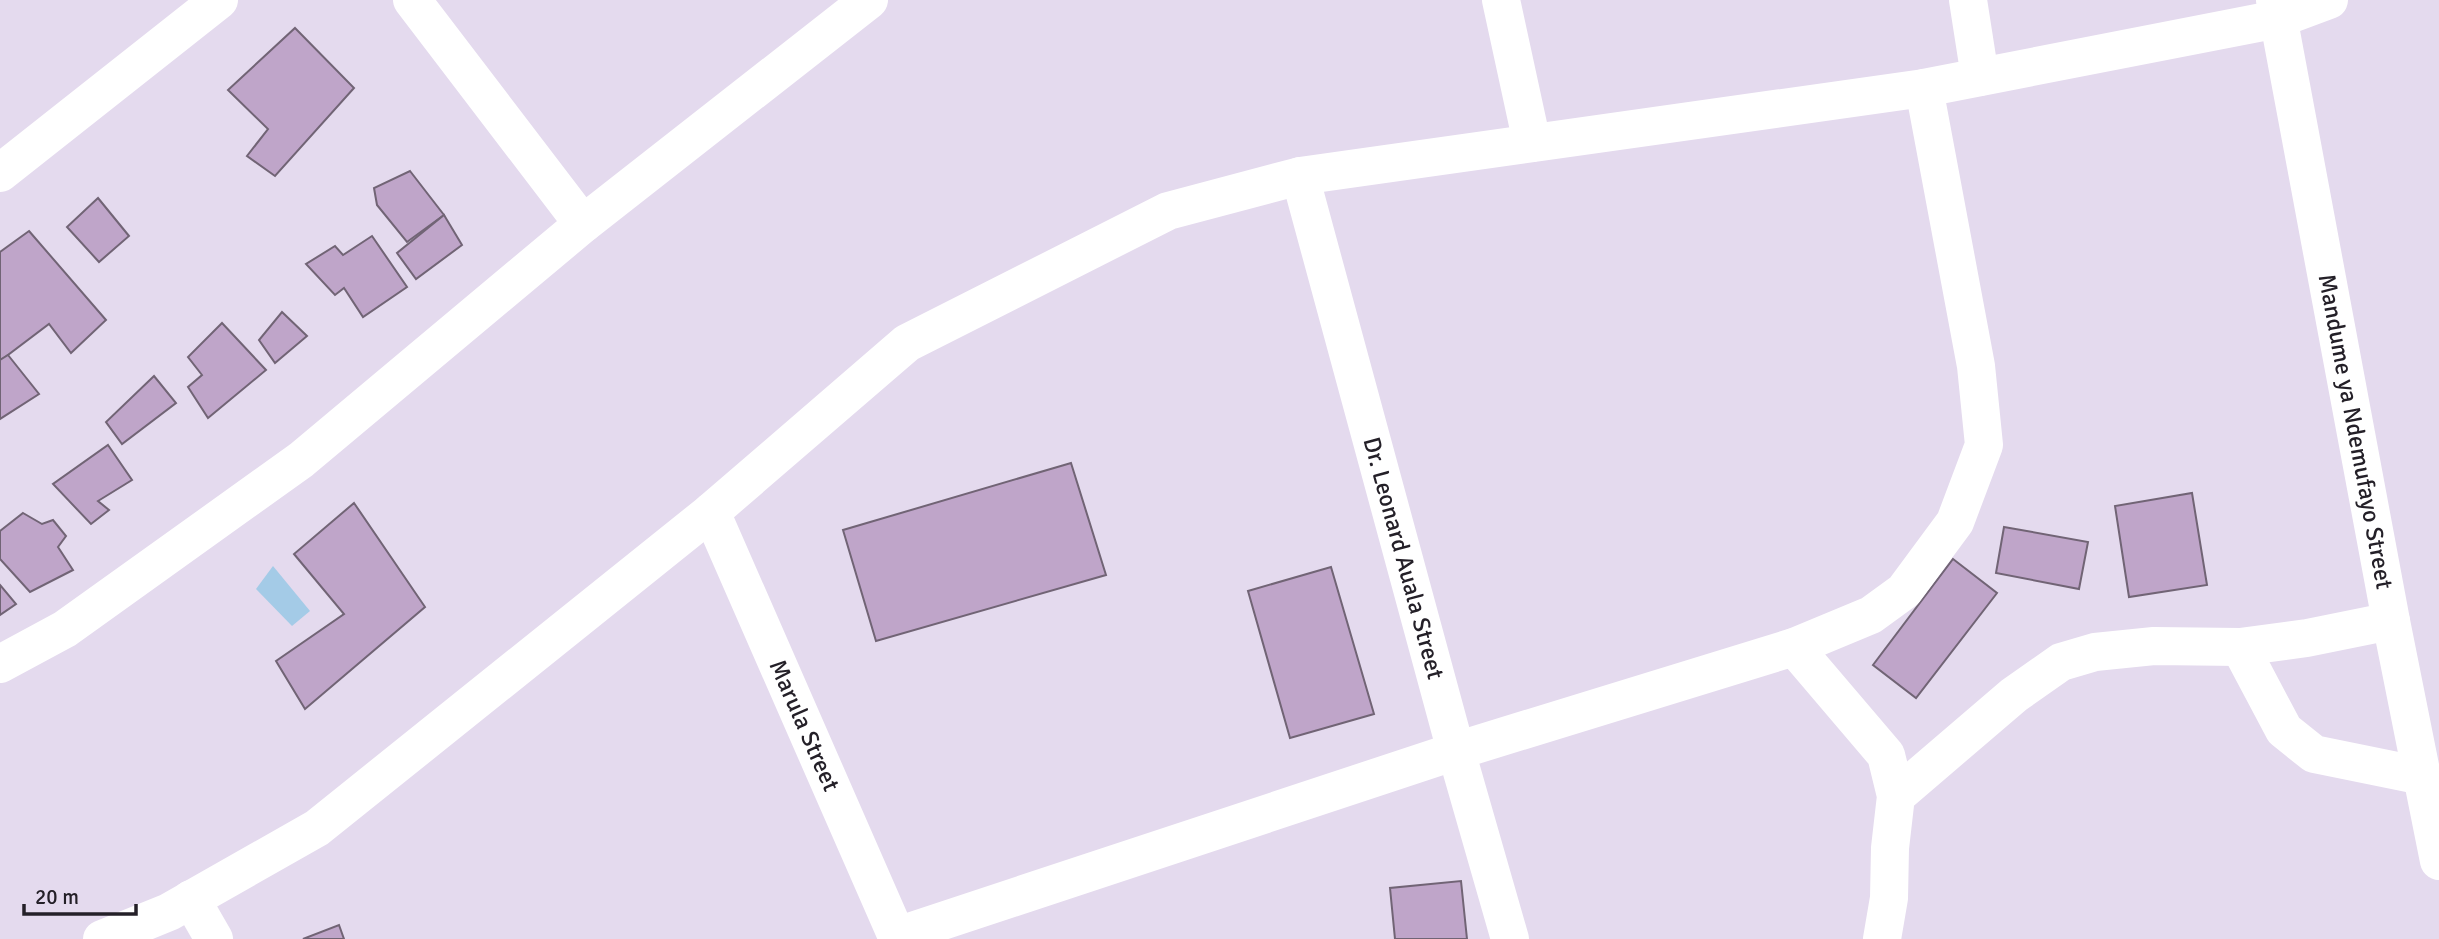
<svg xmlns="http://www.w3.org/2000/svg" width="2439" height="939" font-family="Signika,sans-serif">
	<rect width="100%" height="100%" fill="#e4daee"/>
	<polygon fill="#a4cbe7" points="273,566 310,611 292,626 256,589"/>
	<g fill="#bfa5c9" stroke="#716475" stroke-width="2">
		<polygon points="295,28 354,88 275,176 247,156 268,129 228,90"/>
		<polygon points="410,171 444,215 407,242 377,205 374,188"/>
		<polygon points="98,198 129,236 99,262 67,227"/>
		<polygon points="444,215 462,245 416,279 397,253"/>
		<polygon points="29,231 106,320 71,353 49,324 0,361 0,252"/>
		<polygon points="372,236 407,287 363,317 344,288 335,295 306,264 335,246 343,255"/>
		<polygon points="282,312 307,336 275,363 259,340"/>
		<polygon points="222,323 266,370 208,418 188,387 202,375 188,357"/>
		<polygon points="8,355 39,394 0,419 0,360"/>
		<polygon points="154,376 176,403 122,444 106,422"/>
		<polygon points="108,445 132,480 98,501 109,510 91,524 53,484"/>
		<polygon points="1071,463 1106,575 876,641 843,530"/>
		<polygon points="2192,493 2207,585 2129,597 2115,506"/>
		<polygon points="354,503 425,607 305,709 276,661 344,614 294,554"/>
		<polygon points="23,513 42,524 53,520 66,536 58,547 73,570 30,592 0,559 0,531"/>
		<polygon points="2004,527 2088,542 2079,589 1996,573"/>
		<polygon points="1953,559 1997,593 1916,698 1873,665"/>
		<polygon points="1331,567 1374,714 1290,738 1248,591"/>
		<polygon points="0,585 16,604 0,615"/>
		<polygon points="1461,881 1467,939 1395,939 1390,888"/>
		<polygon points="339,925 344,939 303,939"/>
	</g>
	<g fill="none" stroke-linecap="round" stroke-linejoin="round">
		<g stroke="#fff" stroke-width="38">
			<polyline points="412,0 583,224"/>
			<polyline points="1501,0 1532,143"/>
			<polyline points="1968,0 1980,77"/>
			<path id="s1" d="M2275,0L2391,621L2439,861"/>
			<polyline points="0,173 219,0"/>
			<path id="s2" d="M1300,176L1456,751L1510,939"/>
			<path id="s3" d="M711,512L898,939"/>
			<polyline points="1794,647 1886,755 1896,796 1890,848 1889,898 1882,939"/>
			<polyline points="2240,647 2284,730 2314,754 2422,776"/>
			<polyline points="0,664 65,629 301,460 583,224 869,0"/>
			<polyline points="1896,796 2014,695 2061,662 2095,652 2154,646 2240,647 2307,638 2391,621"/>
			<polyline points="191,899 214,939"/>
			<polyline points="897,936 1456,751 1794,647 1871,615 1904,591 1955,522 1984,445 1976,366 1924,88"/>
			<polyline points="102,939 169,912 317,828 711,512 907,343 1168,211 1300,176 1924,88 2278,19 2329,0"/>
		</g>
	</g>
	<g text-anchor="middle" stroke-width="5" stroke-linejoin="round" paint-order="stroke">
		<g font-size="24" fill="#242028" stroke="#e4daee">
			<text dy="8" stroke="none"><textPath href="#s1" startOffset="439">Mandume ya Ndemufayo Street</textPath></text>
			<text dy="8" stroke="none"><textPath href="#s2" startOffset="396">Dr. Leonard Auala Street</textPath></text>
			<text dy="8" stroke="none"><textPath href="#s3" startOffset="233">Marula Street</textPath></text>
		</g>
	</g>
	<path d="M24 904v10h112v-10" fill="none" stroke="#242028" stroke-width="3.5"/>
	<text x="35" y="904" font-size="21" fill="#242028" stroke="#e4daee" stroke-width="5" paint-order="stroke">20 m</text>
</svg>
